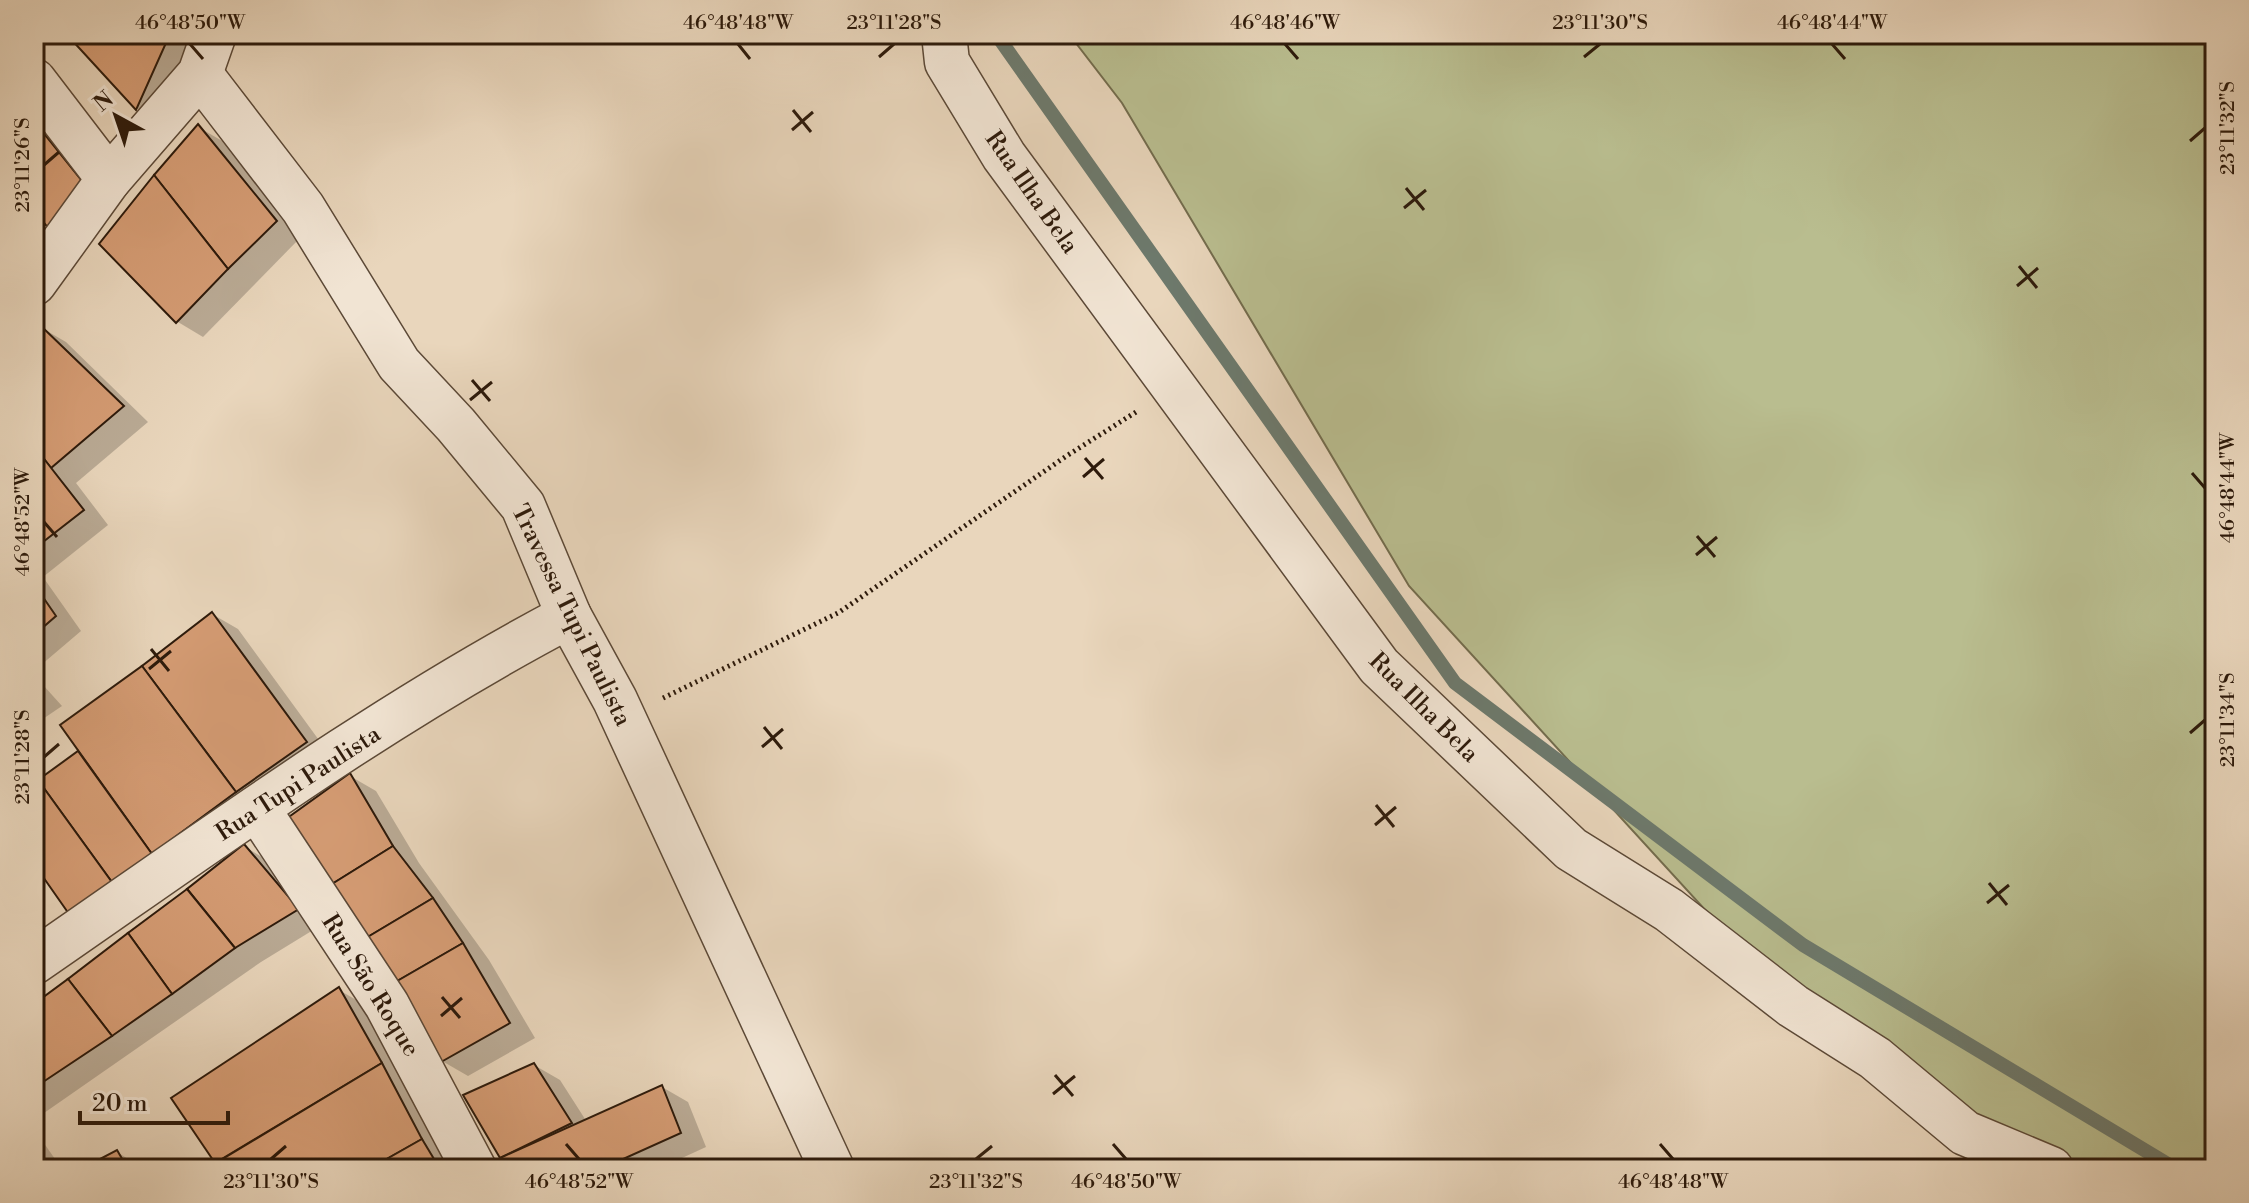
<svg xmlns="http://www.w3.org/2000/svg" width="2249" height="1203" font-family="'Libre Bodoni',serif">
	<rect width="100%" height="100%" fill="#e9d6bc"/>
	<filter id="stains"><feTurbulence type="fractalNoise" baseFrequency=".0025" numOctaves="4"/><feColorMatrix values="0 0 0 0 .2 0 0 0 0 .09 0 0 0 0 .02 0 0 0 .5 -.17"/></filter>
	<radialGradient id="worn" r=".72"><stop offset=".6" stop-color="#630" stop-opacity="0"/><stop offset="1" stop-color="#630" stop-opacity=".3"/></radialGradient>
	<polygon fill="#b9bd8f" stroke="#736c4d" stroke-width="2" points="1069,34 2215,34 2215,1169 2061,1169 1793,1006 1409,586 1122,103"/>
	<g fill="#0003">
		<polygon points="74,34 200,34 163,123 137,108 72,37"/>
		<polygon points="34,110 112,203 34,207"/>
		<polygon points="198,127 224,142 301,237 203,337 178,322 101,243"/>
		<polygon points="40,327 66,342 148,422 76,483 108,525 43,577 81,631 34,671 34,335"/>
		<polygon points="212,614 238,629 332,758 71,913 34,861 34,785 81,751"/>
		<polygon points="34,675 62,706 34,725"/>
		<polygon points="350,776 376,791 419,863 489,960 535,1038 468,1076 442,1061"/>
		<polygon points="244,846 270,862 323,924 261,962 34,1120 34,1005"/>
		<polygon points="339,990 365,1005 456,1169 210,1169 218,1164 174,1098"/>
		<polygon points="534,1065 560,1080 585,1119 662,1087 688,1102 706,1147 658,1169 507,1169 501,1157"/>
		<polygon points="34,1129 62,1169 34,1169"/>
		<polygon points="117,1152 144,1169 86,1169"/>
	</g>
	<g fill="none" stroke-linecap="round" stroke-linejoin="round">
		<polyline stroke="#6d796c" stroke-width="14" points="996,34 1455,683 1803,945 2176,1169"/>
	</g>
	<g fill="#d59c74" stroke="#2d1a0b" stroke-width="2">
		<polygon points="72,34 170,34 136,110 70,38"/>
		<polygon points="34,121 87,187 49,229 34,210"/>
		<polygon points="198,124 277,221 228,269 154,175"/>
		<polygon points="154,175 228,269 176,323 99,244"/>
		<polygon points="40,325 124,406 51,468 34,446 34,332"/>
		<polygon points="34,446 84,510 34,549"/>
		<polygon points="34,584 56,616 34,635"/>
		<polygon points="212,612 307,742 236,792 142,666"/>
		<polygon points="142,666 236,792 152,854 60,725"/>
		<polygon points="78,751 152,854 114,885 38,780"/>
		<polygon points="350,773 393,846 332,884 286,819"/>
		<polygon points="38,780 114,885 69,914 34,864 34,783"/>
		<polygon points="244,844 299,909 235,948 187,889"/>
		<polygon points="393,846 433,898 366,938 332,884"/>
		<polygon points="187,889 235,948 172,994 128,933"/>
		<polygon points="433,898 463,943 392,984 366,938"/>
		<polygon points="128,933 172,994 112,1036 68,979"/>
		<polygon points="463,943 510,1023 441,1062 392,984"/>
		<polygon points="68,979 112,1036 34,1088 34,1004"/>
		<polygon points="339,987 382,1063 215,1163 171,1098"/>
		<polygon points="382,1063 422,1139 369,1169 206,1169"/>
		<polygon points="534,1063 572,1123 500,1158 463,1095"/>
		<polygon points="662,1085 681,1133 601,1169 504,1169 500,1158"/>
		<polygon points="422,1139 440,1169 369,1169"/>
		<polygon points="34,1149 48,1169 34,1169"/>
		<polygon points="117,1150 128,1169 81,1169"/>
	</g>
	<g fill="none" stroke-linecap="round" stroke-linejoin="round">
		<defs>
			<g id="street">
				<polyline points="944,34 947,62 1004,156 1379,666 1571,849 1669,910 1793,1006 1875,1058 1965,1133 2051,1169"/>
				<polyline points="200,74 303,208 399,364 456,425 523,506 569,616 615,700 832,1169"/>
				<polyline points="34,81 109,179"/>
				<polyline points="34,283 109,179 200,74 214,34"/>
				<polyline points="257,808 387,1005 474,1169"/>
				<path d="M34,962C208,842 382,714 569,616"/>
			</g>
		</defs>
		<use href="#street" stroke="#5c4937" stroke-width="47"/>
		<polyline stroke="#2d1a0b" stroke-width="5" stroke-dasharray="2 4" stroke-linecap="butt" points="663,698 838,613 1068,455 1136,412"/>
		<use href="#street" stroke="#f1e4d3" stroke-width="44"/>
	</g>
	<path fill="none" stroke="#2d1a0b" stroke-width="3" d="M190,44L203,59M738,44L750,59M1285,44L1298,59M1832,44L1845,59M879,57L894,44M1584,57L1600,44M793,110L811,132M792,130L813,112M2190,141L2205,128M44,165L59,152M1406,188L1424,210M1404,208L1426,190M2019,266L2037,288M2017,286L2038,268M472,380L490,401M470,400L492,382M1085,458L1103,479M2192,473L2205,488M1083,477L1104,459M44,522L57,537M1697,536L1715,557M1696,555L1717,537M151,649L169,671M149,669L171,651M764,727L782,749M2190,733L2205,720M762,747L783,729M44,757L59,744M1376,805L1394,827M1375,825L1396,807M1989,883L2007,905M1987,903L2009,885M442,997L460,1018M441,1016L462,998M1055,1075L1073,1096M1053,1094L1075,1076M566,1144L579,1159M1113,1144L1126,1159M1660,1144L1673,1159M271,1159L286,1146M976,1159L992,1146"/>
	<g text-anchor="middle" stroke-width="6" stroke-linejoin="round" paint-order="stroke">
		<g font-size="24" fill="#2d1a0b" stroke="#f1e4d3">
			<text transform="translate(1032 192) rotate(55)" y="8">Rua Ilha Bela</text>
			<text transform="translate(572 615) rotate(64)" y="8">Travessa Tupi Paulista</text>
			<text transform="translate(1424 707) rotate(45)" y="8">Rua Ilha Bela</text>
			<text transform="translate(298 783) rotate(-33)" y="8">Rua Tupi Paulista</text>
			<text transform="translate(371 985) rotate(58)" y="8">Rua São Roque</text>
		</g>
	</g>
	<rect width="2249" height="1203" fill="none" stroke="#e9d6bc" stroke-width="88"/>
	<g transform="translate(116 116) rotate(320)" stroke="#f1e4d3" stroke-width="6" paint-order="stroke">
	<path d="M0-6L14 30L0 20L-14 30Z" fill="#2d1a0b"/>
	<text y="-12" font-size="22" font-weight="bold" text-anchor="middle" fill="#2d1a0b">N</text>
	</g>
	<path d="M80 1111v12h148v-12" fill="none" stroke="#2d1a0b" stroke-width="4"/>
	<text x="92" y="1111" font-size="24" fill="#2d1a0b" stroke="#f1e4d3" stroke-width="6" paint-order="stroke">20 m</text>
	<rect x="44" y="44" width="2161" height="1115" fill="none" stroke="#2d1a0b" stroke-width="3"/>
	<g font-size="20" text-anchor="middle" fill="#2d1a0b">
		<text x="190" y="29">46°48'50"W</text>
		<text x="738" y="29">46°48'48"W</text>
		<text x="894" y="29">23°11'28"S</text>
		<text x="1285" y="29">46°48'46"W</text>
		<text x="1600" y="29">23°11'30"S</text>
		<text x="1832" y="29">46°48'44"W</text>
		<text transform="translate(2227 128) rotate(-90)" y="7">23°11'32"S</text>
		<text transform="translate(22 165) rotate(-90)" y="7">23°11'26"S</text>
		<text transform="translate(2227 488) rotate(-90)" y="7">46°48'44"W</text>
		<text transform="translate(22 522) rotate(-90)" y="7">46°48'52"W</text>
		<text transform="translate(2227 720) rotate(-90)" y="7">23°11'34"S</text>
		<text transform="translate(22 757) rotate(-90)" y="7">23°11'28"S</text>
		<text x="271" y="1188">23°11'30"S</text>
		<text x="579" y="1188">46°48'52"W</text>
		<text x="976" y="1188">23°11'32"S</text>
		<text x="1126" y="1188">46°48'50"W</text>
		<text x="1673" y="1188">46°48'48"W</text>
	</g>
	<rect width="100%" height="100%" filter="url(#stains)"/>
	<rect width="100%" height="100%" fill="url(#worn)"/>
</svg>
